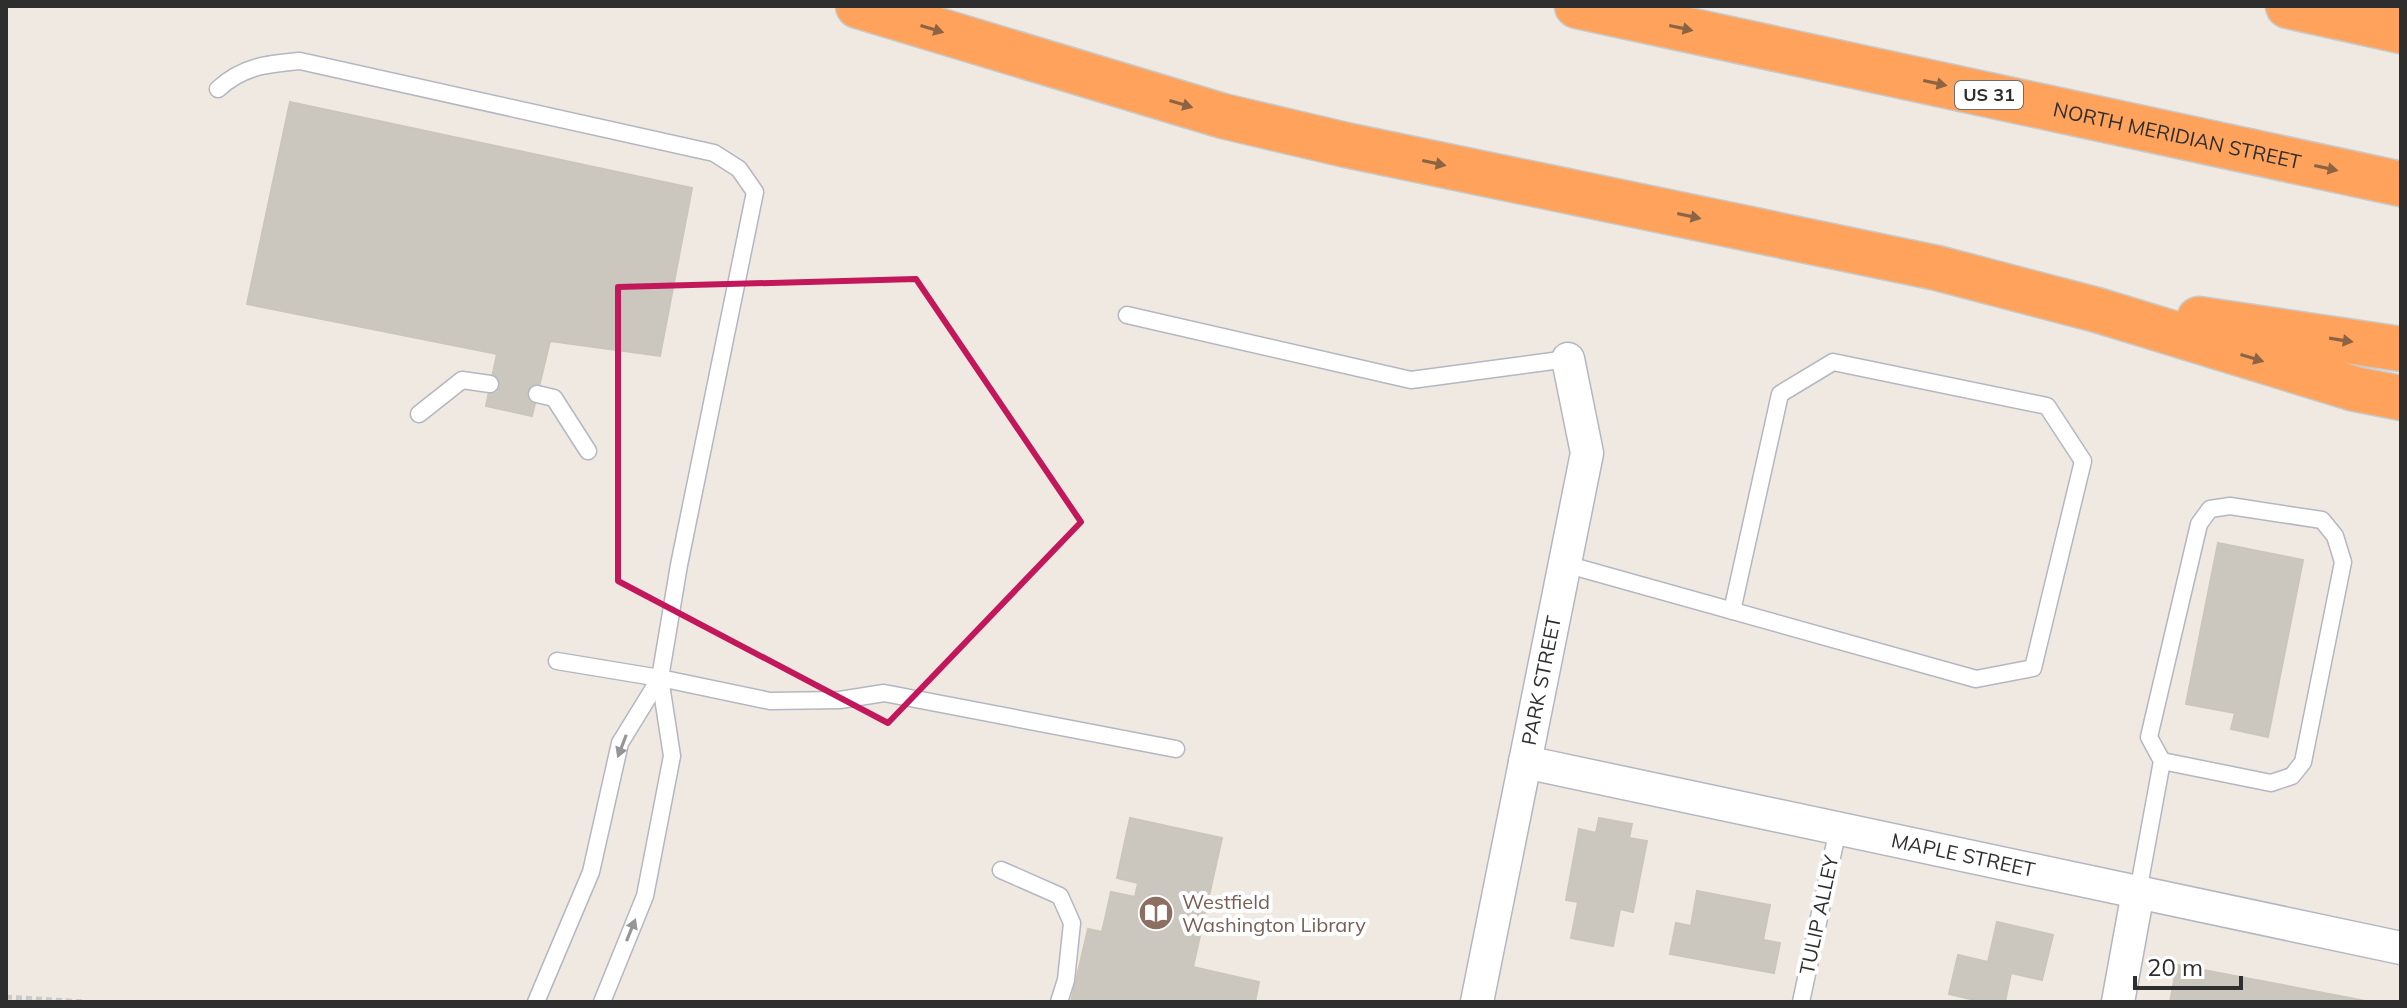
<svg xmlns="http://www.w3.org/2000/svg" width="2407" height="1008" font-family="Mulish,sans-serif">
	<rect width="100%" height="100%" fill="#efe9e1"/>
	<g fill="#cbc7bf" stroke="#cbc5ba" stroke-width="2">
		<polygon points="290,102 692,188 660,356 550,341 532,416 486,406 497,354 247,304"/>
		<polygon points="2218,543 2303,560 2268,737 2231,729 2235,713 2186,704"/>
		<polygon points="1130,818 1222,838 1193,967 1259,982 1255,1002 1071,1002 1088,929 1102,932 1111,892 1135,897 1138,883 1117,878"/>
		<polygon points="1599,818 1632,824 1629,838 1647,841 1633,912 1620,909 1613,946 1571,938 1578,902 1566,900 1579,829 1596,833"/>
		<polygon points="1697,891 1770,905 1763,940 1780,943 1774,973 1670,954 1676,923 1691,926"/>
		<polygon points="1997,922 2053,935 2042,980 2011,973 2005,1002 1983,1002 1949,994 1958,955 1988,962"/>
		<polygon points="2177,965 2366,1001 2366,1002 2170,1002"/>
	</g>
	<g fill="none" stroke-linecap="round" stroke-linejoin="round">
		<defs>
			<g id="lane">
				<path d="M218,89C243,66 267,64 300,61L714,153L739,169L755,192L679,565L660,678L672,756L645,896L602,1002"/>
				<polyline points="1127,315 1411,380 1568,359"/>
				<polyline points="537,394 554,398 588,451"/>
				<polyline points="419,414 462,380 490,384"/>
				<polyline points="1565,564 1976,679 2033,668 2083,461 2047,406 1833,362 1780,394 1732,611"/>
				<polyline points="557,661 660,678 770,701 840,700 884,693 1176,749"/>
				<polyline points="1001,870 1060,896 1072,923 1066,980 1059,1002"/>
				<polyline points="2138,892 2162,761 2149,737 2199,524 2210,509 2230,506 2322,520 2335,536 2343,562 2303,762 2292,776 2271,783 2162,761"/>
				<polyline points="536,1002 591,872 620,743 660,678"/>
				<polyline points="1801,1002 1838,829"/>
			</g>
			<g id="street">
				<path id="s1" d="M1525,762L2401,948"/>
				<path id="s2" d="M1477,1002L1587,453L1568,359"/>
				<polyline points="2118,1002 2138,892"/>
			</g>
			<g id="highway">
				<polyline points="858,6 1223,116 1346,145 1937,268 2097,310 2355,389 2401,398"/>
				<path id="s3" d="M1577,6L2401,184"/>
				<polyline points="2288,6 2401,31"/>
				<polyline points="2199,319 2401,349"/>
			</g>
		</defs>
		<use href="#lane" stroke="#b4b7c1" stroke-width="19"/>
		<use href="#street" stroke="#b4b7c1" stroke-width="35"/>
		<use href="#highway" stroke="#c9c9c9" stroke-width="47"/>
		<polyline stroke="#c9c9c9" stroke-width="5" stroke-dasharray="6 4" stroke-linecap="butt" points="6,997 85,1002"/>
		<use href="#lane" stroke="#fff" stroke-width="16"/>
		<use href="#street" stroke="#fff" stroke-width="32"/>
		<use href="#highway" stroke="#ffa35c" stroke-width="44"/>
	</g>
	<defs><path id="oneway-solid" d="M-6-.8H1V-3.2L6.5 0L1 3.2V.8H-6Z" transform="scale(2)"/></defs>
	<g fill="#8c6343">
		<use href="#oneway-solid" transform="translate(1681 28) rotate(12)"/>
		<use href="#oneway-solid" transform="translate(932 29) rotate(17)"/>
		<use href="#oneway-solid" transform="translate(1935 83) rotate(12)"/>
		<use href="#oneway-solid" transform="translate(1181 104) rotate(17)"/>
		<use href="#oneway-solid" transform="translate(1434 163) rotate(12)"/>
		<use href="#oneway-solid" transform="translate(2326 168) rotate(12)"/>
		<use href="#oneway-solid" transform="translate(1689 216) rotate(12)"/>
		<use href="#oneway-solid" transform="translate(2341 340) rotate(9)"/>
		<use href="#oneway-solid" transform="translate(2252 358) rotate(17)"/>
	</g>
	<g fill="#969696">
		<use href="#oneway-solid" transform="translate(622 746) rotate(111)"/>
		<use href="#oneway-solid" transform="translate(631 930) rotate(-68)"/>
	</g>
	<path fill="none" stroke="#c2185b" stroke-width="6" stroke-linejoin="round" d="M916,279L1081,522L888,723L618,581V287Z"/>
	<defs>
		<symbol id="library-disc" viewBox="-11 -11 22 22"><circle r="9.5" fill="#8d6e63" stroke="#fff"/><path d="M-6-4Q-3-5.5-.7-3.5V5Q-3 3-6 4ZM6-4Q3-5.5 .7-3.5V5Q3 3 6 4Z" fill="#fff"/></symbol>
	</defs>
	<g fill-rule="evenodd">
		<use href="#library-disc" x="1136" y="893" width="40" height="40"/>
	</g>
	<g text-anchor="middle" stroke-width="8" stroke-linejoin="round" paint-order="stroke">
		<rect fill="#fff" stroke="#6d6d6d" stroke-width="2" x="1955" y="81" width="68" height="28" rx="6"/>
		<g font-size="18" font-weight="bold" fill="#2e2e2e">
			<text x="1989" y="101">US 31</text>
		</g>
		<g font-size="20" fill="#2e2e2e" stroke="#fff">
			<text dy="7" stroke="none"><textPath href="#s3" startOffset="614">NORTH MERIDIAN STREET</textPath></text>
			<text dy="7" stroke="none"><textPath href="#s2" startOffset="328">PARK STREET</textPath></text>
			<text dy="7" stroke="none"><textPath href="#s1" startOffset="448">MAPLE STREET</textPath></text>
			<text transform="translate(1819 915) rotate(-78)" y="7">TULIP ALLEY</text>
		</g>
		<g font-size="20" fill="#785e54" stroke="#fff" text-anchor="start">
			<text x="1182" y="909">Westfield<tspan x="1182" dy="23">Washington Library</tspan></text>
		</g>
	</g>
	<rect width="2407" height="1008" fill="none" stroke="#2e2e2e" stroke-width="16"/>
	<path d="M2135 976v12h106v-12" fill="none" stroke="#2e2e2e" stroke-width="4"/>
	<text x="2147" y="976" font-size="24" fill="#2e2e2e" stroke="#ffffff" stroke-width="6" paint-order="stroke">20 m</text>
</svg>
